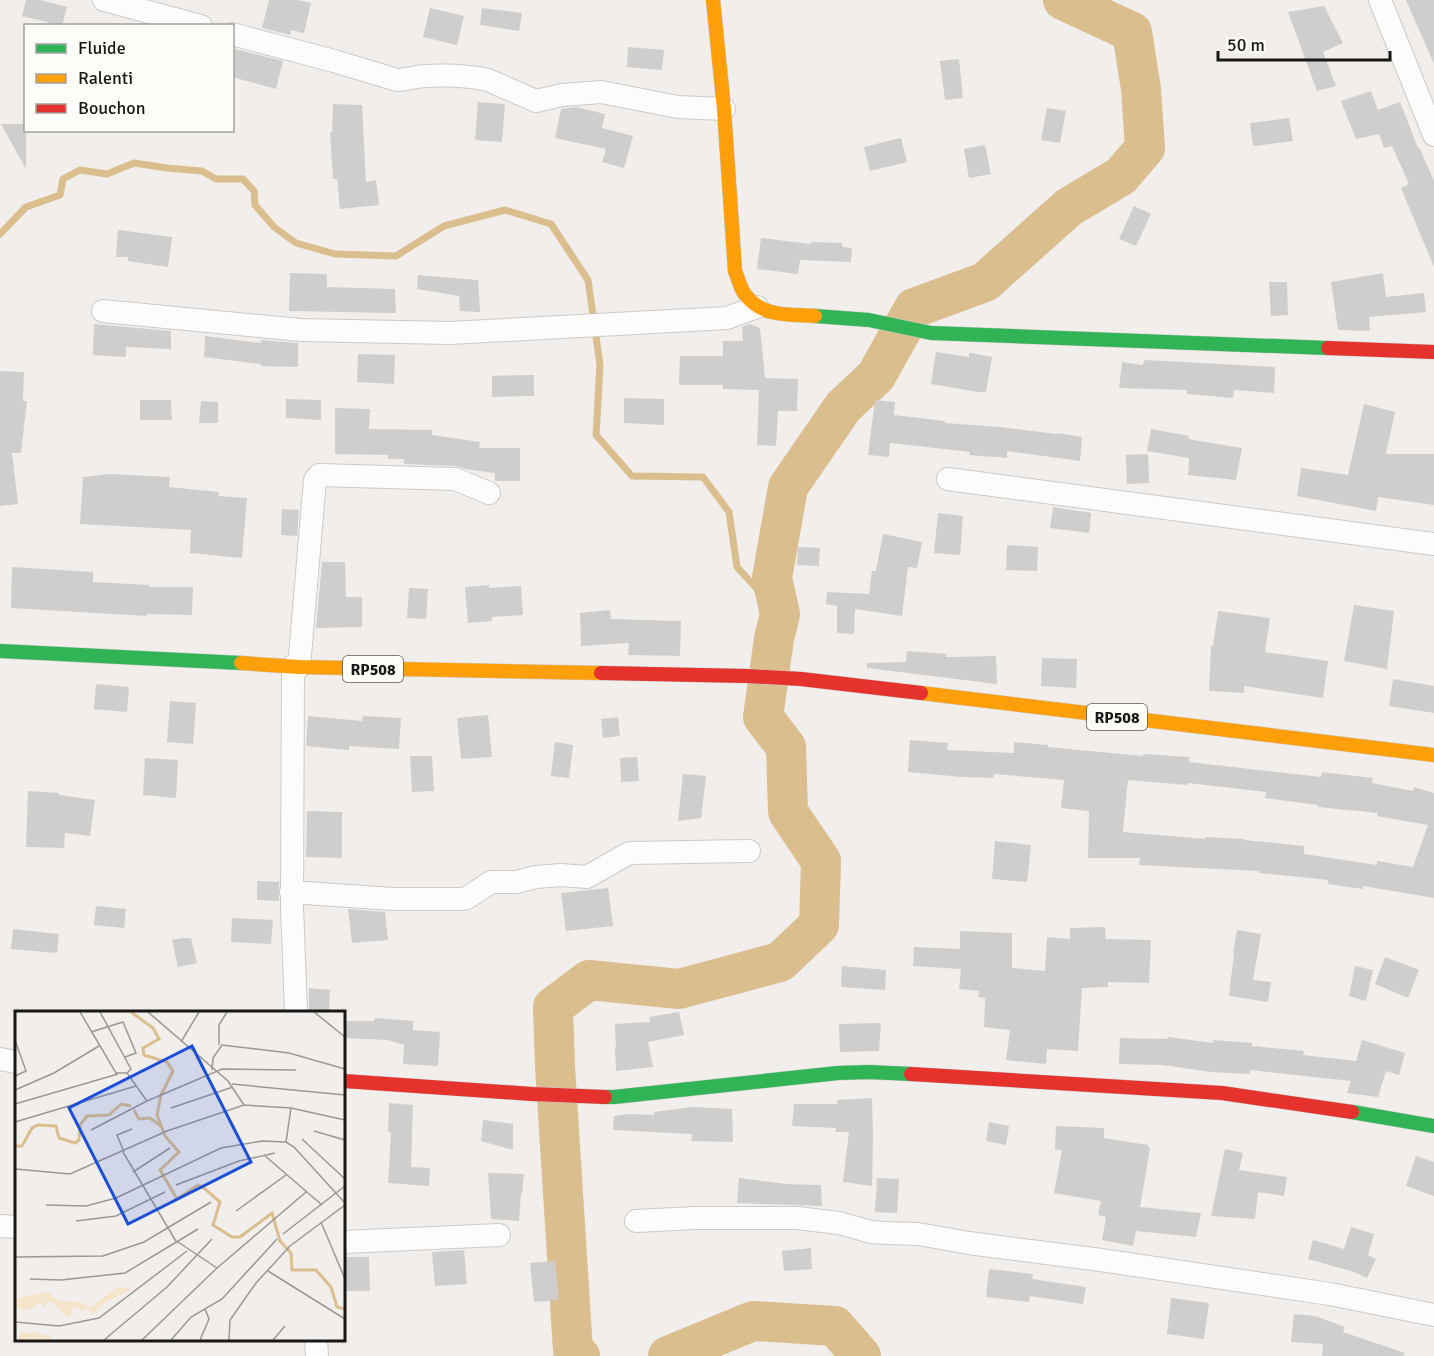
<svg xmlns="http://www.w3.org/2000/svg" width="1434" height="1356" font-family="Signika,sans-serif">
	<rect width="100%" height="100%" fill="#f1eeeb"/>
	<g fill="none" stroke-linecap="round" stroke-linejoin="round">
		<polyline stroke="#dbbe8e" stroke-width="7" points="0,234 26,207 60,195 63,179 80,170 107,174 134,163 167,168 202,171 216,179 243,179 254,191 255,205 274,227 296,243 335,254 396,256 444,226 505,210 551,224 588,280 600,365 596,435 632,476 703,477 729,512 737,567 780,614"/>
		<g stroke="#dbbe8e" stroke-width="40">
			<polyline points="580,1356 573,1351 555,1066 553,1007 589,980 679,989 780,962 819,925 821,861 788,812 786,747 763,717 774,639 780,614 772,578 788,487 843,407 876,376 914,308 985,282 1069,207 1121,176 1145,148 1141,89 1132,32 1063,0"/>
			<polyline points="668,1356 753,1321 835,1326 861,1356"/>
		</g>
	</g>
	<g fill="#d0cecc" fill-rule="evenodd">
		<polygon points="26,0 40,0 67,7 62,26 22,16"/>
		<polygon points="269,0 297,0 311,3 304,33 291,30 290,35 262,28"/>
		<polygon points="1406,0 1434,0 1434,64"/>
		<polygon points="1324,6 1343,43 1323,52 1336,86 1317,91 1288,12"/>
		<polygon points="430,8 464,16 457,45 423,37"/>
		<polygon points="482,8 522,13 519,31 480,25"/>
		<polygon points="628,47 664,50 662,70 627,67"/>
		<polygon points="235,49 283,61 276,89 232,77 232,60"/>
		<polygon points="959,59 963,98 945,100 940,61"/>
		<polygon points="1371,91 1378,110 1400,102 1418,148 1419,147 1434,181 1434,267 1401,188 1409,184 1392,146 1384,148 1379,134 1356,139 1341,101"/>
		<polygon points="478,102 505,104 502,142 475,140"/>
		<polygon points="333,104 362,105 366,182 376,180 379,205 340,209 337,179 333,179 330,132 332,132"/>
		<polygon points="576,107 605,114 602,128 633,136 624,168 602,162 606,149 555,138 561,109"/>
		<polygon points="1047,108 1066,111 1060,143 1041,140"/>
		<polygon points="1289,118 1293,141 1253,146 1250,123"/>
		<polygon points="1,124 26,124 26,169"/>
		<polygon points="901,138 907,162 870,171 864,147"/>
		<polygon points="985,145 991,174 969,178 964,149"/>
		<polygon points="1134,206 1151,214 1136,246 1119,239"/>
		<polygon points="118,230 172,237 168,267 128,261 128,257 116,257"/>
		<polygon points="761,238 811,244 811,242 842,243 842,247 852,248 851,262 800,260 798,274 757,269"/>
		<polygon points="290,273 327,274 327,287 395,289 396,313 289,311"/>
		<polygon points="1383,273 1386,297 1424,293 1426,312 1369,317 1370,331 1338,330 1331,282"/>
		<polygon points="418,275 478,280 480,312 460,311 459,296 417,289"/>
		<polygon points="1269,282 1287,282 1288,315 1271,316"/>
		<polygon points="94,324 171,331 171,349 126,347 126,357 93,355"/>
		<polygon points="750,324 760,328 765,378 798,379 797,411 778,411 776,446 757,445 759,390 723,389 723,385 679,385 680,356 723,356 723,341 743,341 742,327"/>
		<polygon points="205,336 261,343 261,340 298,343 298,367 261,366 261,364 204,357"/>
		<polygon points="936,352 969,357 969,353 971,353 992,357 986,392 978,392 931,384"/>
		<polygon points="358,354 395,355 394,384 357,382"/>
		<polygon points="1144,360 1275,367 1274,393 1234,390 1233,398 1187,394 1187,390 1119,388 1122,362 1143,365"/>
		<polygon points="0,371 24,372 23,401 27,401 21,453 12,453 18,504 0,506"/>
		<polygon points="534,375 534,396 492,397 492,376"/>
		<polygon points="624,398 664,399 664,425 624,423"/>
		<polygon points="286,399 321,400 321,420 286,418"/>
		<polygon points="140,400 170,400 171,401 172,420 140,420"/>
		<polygon points="875,400 895,402 894,415 945,421 945,423 1000,427 1057,434 1057,433 1082,437 1080,461 1007,451 1007,458 969,455 970,452 890,443 889,457 868,455"/>
		<polygon points="201,401 218,402 218,423 199,423"/>
		<polygon points="1364,404 1395,412 1386,454 1434,454 1434,505 1378,497 1376,511 1297,496 1301,468 1348,475"/>
		<polygon points="335,408 370,409 369,429 432,430 432,435 480,442 479,448 520,448 520,481 495,481 495,473 465,469 456,466 404,464 404,459 388,459 388,455 335,454"/>
		<polygon points="1151,429 1189,436 1188,439 1242,448 1236,480 1188,475 1189,458 1147,451"/>
		<polygon points="1148,454 1149,483 1127,484 1126,455"/>
		<polygon points="110,474 170,477 169,487 219,492 218,496 247,498 242,558 190,553 191,530 80,524 83,477"/>
		<polygon points="1053,507 1091,513 1089,533 1050,528"/>
		<polygon points="282,509 299,510 297,536 281,535"/>
		<polygon points="938,513 963,516 960,555 934,553"/>
		<polygon points="883,534 922,542 917,568 908,567 902,616 855,609 854,634 837,633 837,606 826,604 827,592 869,594 872,571 876,571"/>
		<polygon points="1007,545 1038,547 1037,571 1006,570"/>
		<polygon points="798,547 820,548 819,566 797,565"/>
		<polygon points="322,562 345,562 346,597 362,597 362,627 316,628"/>
		<polygon points="12,567 93,572 93,582 149,585 149,587 193,587 192,615 147,614 147,616 11,608"/>
		<polygon points="489,585 489,588 521,586 523,615 492,617 492,621 468,623 465,587"/>
		<polygon points="409,588 428,589 426,619 407,618"/>
		<polygon points="1354,605 1394,611 1387,669 1344,661"/>
		<polygon points="610,610 611,619 681,621 680,656 628,655 629,643 581,646 580,613"/>
		<polygon points="1218,611 1270,618 1265,652 1328,661 1323,698 1244,686 1244,693 1209,691 1211,646 1213,646"/>
		<polygon points="907,651 946,654 946,657 996,656 997,684 867,668 867,663 906,662"/>
		<polygon points="1042,658 1077,659 1076,688 1041,686"/>
		<polygon points="1393,679 1434,686 1434,713 1389,706"/>
		<polygon points="96,684 129,687 127,712 94,709"/>
		<polygon points="170,701 196,703 193,744 167,742"/>
		<polygon points="488,715 492,757 461,759 457,718"/>
		<polygon points="308,716 362,721 363,716 401,718 399,749 349,746 349,750 306,746"/>
		<polygon points="618,717 620,736 603,738 601,719"/>
		<path d="M910,740L948,743L947,750L1014,753V742L1048,745V747L1143,756V754L1189,757V762L1321,777L1322,772L1373,778L1372,783L1413,791L1414,787L1434,793V898L1363,886V889L1328,884V880L1259,873V871L1139,865L1140,858H1088L1089,811L1061,808L1064,780L994,774L993,778L961,777L908,772ZM1128,780L1187,785L1188,783L1266,792L1265,798L1318,805V807L1378,813L1377,816L1428,825L1413,867L1377,861V865L1304,854V846L1244,840V839L1205,837V839L1123,832Z"/>
		<polygon points="555,742 573,745 569,778 551,776"/>
		<polygon points="410,756 432,756 434,791 412,792"/>
		<polygon points="637,757 639,781 621,782 620,758"/>
		<polygon points="145,758 178,760 176,798 143,795"/>
		<polygon points="683,774 706,776 701,818 678,821"/>
		<polygon points="28,791 59,793 59,795 95,800 90,836 65,833 64,848 26,847"/>
		<polygon points="307,811 342,812 342,858 306,857"/>
		<polygon points="995,841 1031,845 1027,882 992,879"/>
		<polygon points="257,881 279,882 279,901 257,900"/>
		<polygon points="608,888 613,926 566,931 561,893"/>
		<polygon points="96,906 126,909 124,928 94,925"/>
		<polygon points="348,909 385,912 388,940 352,943"/>
		<polygon points="232,918 273,920 271,944 231,942"/>
		<polygon points="1105,927 1106,939 1151,940 1149,983 1108,982 1108,987 1082,988 1078,1051 1047,1049 1046,1064 1006,1060 1010,1030 984,1027 985,998 978,997 979,991 959,989 961,969 913,966 914,947 960,949 960,931 1012,933 1012,968 1045,971 1047,937 1070,939 1070,928"/>
		<polygon points="13,929 59,934 57,953 11,949"/>
		<polygon points="1237,930 1261,934 1253,980 1271,982 1268,1002 1229,996 1234,953 1233,953"/>
		<polygon points="183,938 191,938 197,963 178,967 172,940"/>
		<polygon points="1385,957 1419,970 1408,998 1375,984"/>
		<polygon points="842,966 886,970 885,990 841,987"/>
		<polygon points="1355,966 1373,970 1366,1001 1349,996"/>
		<polygon points="309,988 330,990 329,1012 309,1012"/>
		<polygon points="679,1012 684,1035 648,1042 653,1067 616,1071 615,1048 616,1048 615,1024 650,1022 649,1017"/>
		<polygon points="375,1018 413,1021 413,1030 440,1032 438,1066 403,1064 404,1045 388,1040 344,1038 344,1021 374,1021"/>
		<polygon points="881,1023 879,1051 840,1052 839,1024"/>
		<polygon points="1168,1037 1213,1043 1213,1040 1252,1043 1252,1046 1304,1051 1303,1055 1356,1061 1362,1040 1405,1053 1399,1075 1386,1071 1378,1097 1347,1093 1351,1081 1250,1070 1250,1074 1211,1072 1163,1065 1119,1064 1120,1038 1167,1039"/>
		<polygon points="872,1098 873,1136 872,1186 843,1182 849,1132 835,1132 836,1128 792,1126 794,1104 837,1104 837,1100"/>
		<polygon points="389,1103 413,1105 411,1167 430,1168 429,1186 388,1183 391,1133 388,1132"/>
		<polygon points="693,1107 732,1109 733,1142 691,1141 692,1134 613,1130 614,1116 629,1114 654,1115 654,1112"/>
		<polygon points="483,1120 513,1124 513,1150 481,1141"/>
		<polygon points="989,1122 1009,1126 1006,1145 986,1141"/>
		<polygon points="1056,1126 1104,1128 1104,1138 1148,1145 1148,1147 1150,1148 1140,1207 1201,1213 1196,1237 1136,1231 1133,1246 1102,1240 1106,1217 1098,1215 1101,1201 1054,1193 1062,1150 1055,1150"/>
		<polygon points="1225,1149 1243,1153 1239,1170 1287,1177 1284,1196 1258,1192 1255,1219 1211,1216"/>
		<polygon points="1416,1156 1434,1162 1434,1196 1406,1186"/>
		<polygon points="488,1173 524,1174 522,1194 521,1193 519,1221 491,1219"/>
		<polygon points="739,1178 787,1184 821,1185 822,1206 737,1203"/>
		<polygon points="877,1178 899,1179 897,1213 875,1212"/>
		<polygon points="1351,1227 1374,1234 1368,1255 1376,1259 1367,1278 1354,1272 1308,1259 1313,1240 1344,1249"/>
		<polygon points="811,1248 812,1269 784,1271 782,1251"/>
		<polygon points="464,1250 467,1284 435,1286 432,1252"/>
		<polygon points="344,1257 369,1257 370,1291 344,1291"/>
		<polygon points="555,1261 559,1300 534,1302 530,1263"/>
		<polygon points="989,1269 1033,1274 1032,1279 1086,1287 1083,1304 1030,1296 1029,1302 986,1297"/>
		<polygon points="1171,1298 1209,1303 1204,1339 1167,1334"/>
		<polygon points="1294,1314 1315,1316 1345,1327 1343,1332 1405,1353 1404,1356 1322,1356 1323,1344 1291,1342"/>
	</g>
	<g fill="none" stroke-linecap="round" stroke-linejoin="round">
		<defs>
			<g id="street">
				<polyline points="104,0 201,26"/>
				<polyline points="1380,0 1434,135"/>
				<path d="M232,34L334,61L397,80C407,80 416,76 426,76C446,75 469,76 488,80L536,101L562,95L601,92L678,107L724,109"/>
				<polyline points="103,311 301,330 450,333 727,318 757,307"/>
				<polyline points="948,479 1434,544"/>
				<polyline points="293,666 292,906 296,1012"/>
				<polyline points="299,667 315,480 319,475 455,479 489,493"/>
				<polyline points="291,892 393,899 462,899 467,898 491,882 516,882 536,877 561,875 587,877 629,853 749,851"/>
				<polyline points="0,1059 16,1062"/>
				<polyline points="636,1221 695,1218 797,1218 839,1223 871,1232 885,1233 918,1234 969,1243 1101,1260 1330,1294 1434,1315"/>
				<polyline points="0,1226 16,1227"/>
				<polyline points="344,1242 499,1235"/>
				<polyline points="316,1340 317,1356"/>
			</g>
			<g id="fast">
				<polyline points="815,316 869,320 931,333 1328,348"/>
				<polyline points="0,651 241,663"/>
				<polyline points="605,1097 614,1097 838,1073 869,1072 911,1074"/>
				<polyline points="1352,1112 1434,1126"/>
			</g>
			<g id="slow">
				<path d="M713,0L724,109L735,271C738,278 740,287 744,293C762,318 788,314 815,316"/>
				<polyline points="241,663 299,667 601,673"/>
				<polyline points="921,693 1434,755"/>
			</g>
			<g id="jam">
				<polyline points="1328,348 1434,352"/>
				<polyline points="601,673 747,676 801,679 921,693"/>
				<polyline points="911,1074 1222,1093 1352,1112"/>
				<polyline points="344,1081 532,1094 605,1097"/>
			</g>
		</defs>
		<use href="#street" stroke="#cccac8" stroke-width="24"/>
		<use href="#fast" stroke="#cccac8" stroke-width="15"/>
		<use href="#slow" stroke="#cccac8" stroke-width="15"/>
		<use href="#jam" stroke="#cccac8" stroke-width="15"/>
		<use href="#street" stroke="#fdfcfc" stroke-width="22"/>
		<use href="#fast" stroke="#30b455" stroke-width="14"/>
		<use href="#slow" stroke="#ff9f0a" stroke-width="14"/>
		<use href="#jam" stroke="#e5322d" stroke-width="14"/>
	</g>
	<g text-anchor="middle" stroke-width="4.5" stroke-linejoin="round" paint-order="stroke">
		<g fill="#fffdf9" stroke="#5d5c59" stroke-width="1.5">
			<rect x="343" y="656" width="60" height="26" rx="4.5"/>
			<rect x="1087" y="704" width="60" height="26" rx="4.5"/>
		</g>
		<g font-size="16" font-weight="bold" fill="#181715">
			<text x="373" y="675">RP508</text>
			<text x="1117" y="723">RP508</text>
		</g>
	</g>
	<g transform="translate(15 1011)">
		<rect width="330" height="330" fill="#f1eeeb"/>
		<path d="M103,276L117,278L91,291L76,304L72,296L67,301L63,295L56,299V307L52,306L35,290L29,297L27,291L12,299L0,297V288L32,281L45,291L60,290L76,296ZM6,319L11,323L24,319L22,323L34,324L36,329H2Z" fill="#f4e5cb"/>
		<path fill="none" stroke="#dbbe8e" stroke-width="3" d="M116,1L138,17L144,28L128,37L129,44L152,51L158,60L146,84L142,104L150,125L164,141L145,159L162,188L183,174L189,177L205,191L198,214L217,226H225L257,202L265,230L276,242L277,259H301L316,276L322,296L330,298M119,99L124,108L135,107L147,116M0,135H7L17,117L23,114L41,115L44,127L60,132L64,129L65,114L72,105L94,104L106,93L116,95"/>
		<path fill="none" stroke="#9a9895" stroke-width="1.5" d="M65,1L101,62H112L132,90L207,58L281,59M85,1L116,58L112,62M133,1L213,70L229,94M299,1L330,26M76,21L108,11L121,42L110,46M0,29L11,60L0,65M166,31L184,1M204,34V14L212,1M197,59L198,47L207,34L274,42L330,58M217,73L330,84M0,79L39,62L84,35M0,93L103,63M156,97L218,76M0,111L121,75M76,119L132,90M299,120L330,129M287,128L330,168M271,131L276,97M108,141L162,232M109,141L102,124L117,118M249,144L307,194M0,158L55,163L152,120L229,94L276,97L330,109M118,161L155,137M161,174L224,150L260,142M31,194L71,195L101,187L206,137L247,130L271,131L279,136L330,192M221,200L271,164M61,210L101,205L150,181M306,211L330,268M268,223L330,175M163,231L202,257M0,246L88,245L129,231L196,191M253,260L330,308M15,268L46,269L110,262L183,218M0,311L44,315L84,307L172,240M89,329L152,276L197,228M127,329L202,257L291,181M156,329L176,306L207,288L262,228M185,329L194,308L190,298M214,329L215,309L241,272L275,235L330,194M258,329L270,315"/>
		<path fill="#1d4ed8" fill-opacity="0.15" stroke="#1d4ed8" stroke-width="3" d="M177,35L236,151L113,213L54,97Z"/>
		<rect width="330" height="330" fill="none" stroke="#181715" stroke-width="3"/>
	</g>
	<rect x="24" y="24" width="210" height="108" fill="#fffdf9" stroke="#a3a19e" stroke-width="1.5"/>
	<rect x="36" y="44" width="30" height="9" fill="#30b455" stroke="#a3a19e" stroke-width="1.5"/>
	<text x="78" y="54" font-size="18" fill="#181715">Fluide</text>
	<rect x="36" y="74" width="30" height="9" fill="#ff9f0a" stroke="#a3a19e" stroke-width="1.5"/>
	<text x="78" y="84" font-size="18" fill="#181715">Ralenti</text>
	<rect x="36" y="104" width="30" height="9" fill="#e5322d" stroke="#a3a19e" stroke-width="1.5"/>
	<text x="78" y="114" font-size="18" fill="#181715">Bouchon</text>
	<path d="M1218 51v9h172v-9" fill="none" stroke="#181715" stroke-width="3"/>
	<text x="1227" y="51" font-size="18" fill="#181715" stroke="#fffdf9" stroke-width="4.5" paint-order="stroke">50 m</text>
</svg>
